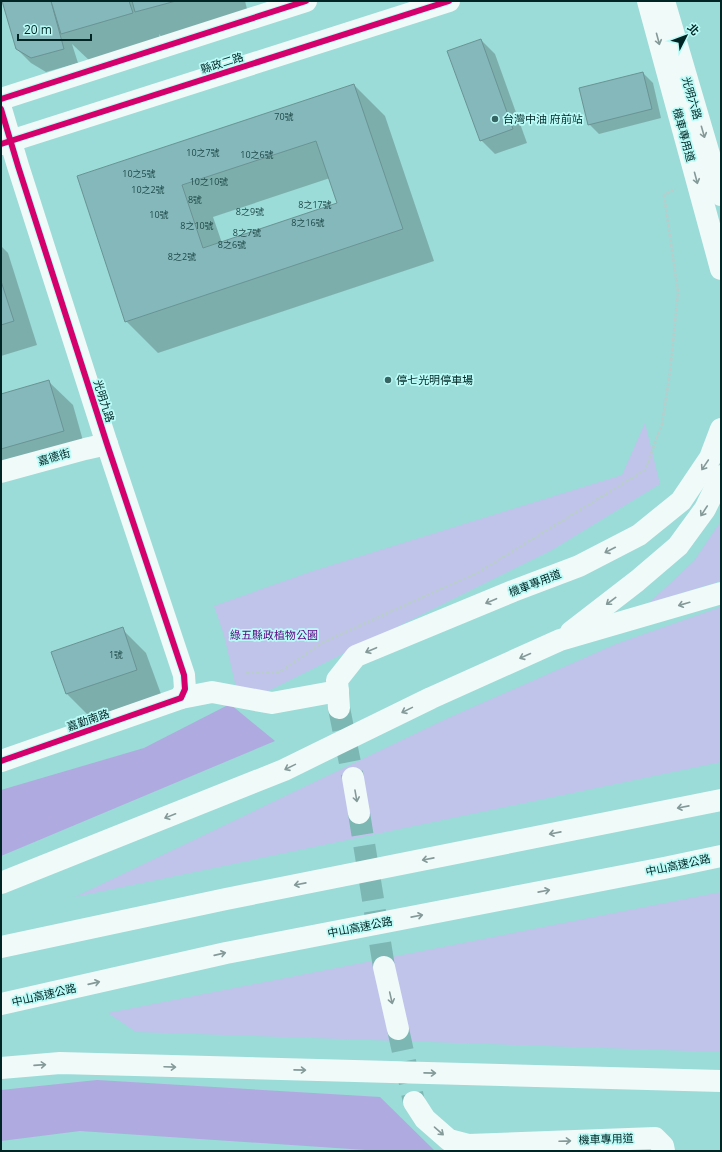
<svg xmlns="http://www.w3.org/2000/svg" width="722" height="1152" font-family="'Open Sans','Noto Sans TC',sans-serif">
	<rect width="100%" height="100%" fill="#9bdbd8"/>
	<g fill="#c0c4eb">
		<polygon points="645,423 660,484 552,550 240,705 224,635 214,606 313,571 622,475"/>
		<polygon points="721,521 721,581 649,603 694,561"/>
		<polygon points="721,607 721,762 75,897 446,719 616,644"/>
		<polygon points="721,892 721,1052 136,1032 108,1013"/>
	</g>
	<g fill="#afaadf">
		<polygon points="230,704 275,741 1,856 1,790 144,748"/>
		<polygon points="97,1080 380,1097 435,1151 381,1151 80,1131 1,1141 1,1090"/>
	</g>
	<g fill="#0003" fill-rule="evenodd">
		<polygon points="3,1 245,1 249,17 165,41 159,34 161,42 91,62 72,44 78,63 46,72 31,63 17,49"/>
		<polygon points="481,40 495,54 527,143 495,154 481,140"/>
		<polygon points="643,73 653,83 661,118 599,134 589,124"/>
		<path d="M354,85L385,116L434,261L158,353L126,321L78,177ZM330,178L338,204L222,243L213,217Z"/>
		<polygon points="1,246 8,253 37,345 1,356"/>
		<polygon points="48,381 73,405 87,455 1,463 1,395"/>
		<polygon points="122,629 146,653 161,694 91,718 67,694"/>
	</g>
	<g fill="#84b8ba" stroke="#6b9394" fill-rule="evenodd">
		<polygon points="2,1 51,1 64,49 31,58 16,49"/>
		<polygon points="51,1 129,1 133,13 61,34"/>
		<polygon points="132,1 176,1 135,12"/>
		<polygon points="481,39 513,129 480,141 447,51"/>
		<polygon points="643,72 652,109 588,125 579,88"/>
		<path d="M354,84L403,229L125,322L77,176ZM316,141L337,203L203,248L182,185Z"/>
		<polygon points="1,281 14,321 1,325"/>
		<polygon points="49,380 64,431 1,449 1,394"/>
		<polygon points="123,627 137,670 66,694 51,652"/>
	</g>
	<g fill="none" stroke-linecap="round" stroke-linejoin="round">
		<g stroke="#7cb7b4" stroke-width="22" stroke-dasharray="22 11" stroke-linecap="butt">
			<polyline points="339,708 353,778"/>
			<polyline points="359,813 384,967"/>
			<polyline points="398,1029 414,1102"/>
		</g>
		<polyline stroke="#b9cdcb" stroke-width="2.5" stroke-dasharray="3 2" stroke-linecap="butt" points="246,673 280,672 323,642 477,573 645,470 662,424 670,372 678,292 664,195 676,189"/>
		<g stroke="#f0faf9" stroke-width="22">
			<polyline points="648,1 721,269"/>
			<polyline points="1,99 306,1"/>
			<polyline points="1,109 18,166 107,444 184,675 185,689 181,698"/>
			<polyline points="1,144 449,1"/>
			<polyline points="1,472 85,449 107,444"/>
			<polyline points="339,708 337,680 356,656 513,591 579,566 639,535 681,501 710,458 721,429"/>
			<polyline points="1,761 181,698 212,692 272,703 338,691"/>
			<polyline points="353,778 359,813"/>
			<polyline points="384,967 398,1029"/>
			<polyline points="414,1102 425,1119 449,1140 468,1145 655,1138 663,1146 664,1151"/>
		</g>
		<polyline stroke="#f0faf9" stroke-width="22" points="664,1 721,195"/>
		<g stroke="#f0faf9" stroke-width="22">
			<polyline points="571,632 637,581 678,546 705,509 721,476"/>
			<polyline points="1,883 284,770 431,698 560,640 721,593"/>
			<polyline points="1,947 226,899 721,800"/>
			<polyline points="1,1004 226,953 664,868 721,856"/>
			<polyline points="1,1068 60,1063 721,1081"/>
		</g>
		<defs>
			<g id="cycleway">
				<polyline points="1,99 306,1"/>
				<polyline points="1,109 18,166 107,444 184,675 185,689 181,698 1,761"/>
				<polyline points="1,144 449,1"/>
			</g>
		</defs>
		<use href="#cycleway" stroke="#bafbf7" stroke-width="8"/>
		<use href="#cycleway" stroke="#d6006c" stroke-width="6"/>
	</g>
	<defs><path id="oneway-shaft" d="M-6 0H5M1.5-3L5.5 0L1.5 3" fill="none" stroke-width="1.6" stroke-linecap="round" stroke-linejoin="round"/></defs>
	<g stroke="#849a99">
		<use href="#oneway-shaft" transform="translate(658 39) rotate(75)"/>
		<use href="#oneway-shaft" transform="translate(703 132) rotate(74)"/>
		<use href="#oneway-shaft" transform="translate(696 178) rotate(75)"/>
		<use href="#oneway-shaft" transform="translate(705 465) rotate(124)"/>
		<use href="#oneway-shaft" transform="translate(704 511) rotate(123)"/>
		<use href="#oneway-shaft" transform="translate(610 550) rotate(153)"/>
		<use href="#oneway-shaft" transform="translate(491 601) rotate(157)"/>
		<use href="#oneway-shaft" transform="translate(611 601) rotate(143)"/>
		<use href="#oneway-shaft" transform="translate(684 604) rotate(164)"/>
		<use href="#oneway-shaft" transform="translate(371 650) rotate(157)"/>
		<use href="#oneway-shaft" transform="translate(525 656) rotate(156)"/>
		<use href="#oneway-shaft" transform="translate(407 710) rotate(154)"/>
		<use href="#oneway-shaft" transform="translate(290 767) rotate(154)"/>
		<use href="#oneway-shaft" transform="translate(356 796) rotate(80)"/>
		<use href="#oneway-shaft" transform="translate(683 807) rotate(169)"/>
		<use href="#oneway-shaft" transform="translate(170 816) rotate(158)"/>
		<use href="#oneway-shaft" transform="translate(555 833) rotate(169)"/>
		<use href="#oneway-shaft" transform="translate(428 859) rotate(169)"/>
		<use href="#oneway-shaft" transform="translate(300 884) rotate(169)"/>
		<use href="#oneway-shaft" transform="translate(544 891) rotate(-11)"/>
		<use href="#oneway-shaft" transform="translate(417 916) rotate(-11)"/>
		<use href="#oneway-shaft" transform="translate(220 954) rotate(-13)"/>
		<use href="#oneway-shaft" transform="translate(94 983) rotate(-13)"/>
		<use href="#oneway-shaft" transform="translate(391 998) rotate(77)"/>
		<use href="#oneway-shaft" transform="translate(40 1065) rotate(-4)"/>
		<use href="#oneway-shaft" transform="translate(170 1067) rotate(2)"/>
		<use href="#oneway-shaft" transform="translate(300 1070) rotate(1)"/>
		<use href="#oneway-shaft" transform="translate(430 1073) rotate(1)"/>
		<use href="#oneway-shaft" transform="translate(439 1131) rotate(41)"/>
		<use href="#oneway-shaft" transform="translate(565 1141) rotate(-2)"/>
	</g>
	<g fill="#366563" stroke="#bafbf7" stroke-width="1.5">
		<circle cx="495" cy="119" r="4"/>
		<circle cx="388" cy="380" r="4"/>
	</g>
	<g text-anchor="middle" stroke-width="3.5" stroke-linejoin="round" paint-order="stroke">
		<g font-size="9" fill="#214a4a">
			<text x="284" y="120">70號</text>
			<text x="203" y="156">10之7號</text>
			<text x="257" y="158">10之6號</text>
			<text x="139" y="177">10之5號</text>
			<text x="209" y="185">10之10號</text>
			<text x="148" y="193">10之2號</text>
			<text x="195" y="203">8號</text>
			<text x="315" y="208">8之17號</text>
			<text x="250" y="215">8之9號</text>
			<text x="159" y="218">10號</text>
			<text x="308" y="226">8之16號</text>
			<text x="197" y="229">8之10號</text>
			<text x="247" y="236">8之7號</text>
			<text x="232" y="248">8之6號</text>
			<text x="182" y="260">8之2號</text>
			<text x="116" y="658">1號</text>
		</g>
		<g font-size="11" fill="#002524" stroke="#bafbf7">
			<text transform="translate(222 63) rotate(-18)" y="4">縣政二路</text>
			<text transform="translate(692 98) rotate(74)" y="4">光明六路</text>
			<text transform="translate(684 135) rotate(75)" y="4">機車專用道</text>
			<text transform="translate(104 401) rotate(72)" y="4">光明九路</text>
			<text transform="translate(54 457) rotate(-16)" y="4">嘉德街</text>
			<text transform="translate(535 583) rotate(-21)" y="4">機車專用道</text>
			<text transform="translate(88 720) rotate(-19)" y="4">嘉勤南路</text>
			<text transform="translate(678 865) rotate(-12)" y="4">中山高速公路</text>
			<text transform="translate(360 927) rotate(-11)" y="4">中山高速公路</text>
			<text transform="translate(44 995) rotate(-13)" y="4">中山高速公路</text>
			<text transform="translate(606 1139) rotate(-2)" y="4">機車專用道</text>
		</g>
		<g font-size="11" fill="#002524" stroke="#bafbf7" text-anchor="start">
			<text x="503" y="123">台灣中油 府前站</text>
			<text x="396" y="384">停七光明停車場</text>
		</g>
		<g font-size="11" fill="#5d0081" stroke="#bafbf7">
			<text x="274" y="639">綠五縣政植物公園</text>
		</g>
	</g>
	<rect width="722" height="1152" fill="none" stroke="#002524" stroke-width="4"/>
	<g transform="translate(686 36) rotate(48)" stroke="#bafbf7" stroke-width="3" paint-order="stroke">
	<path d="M0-3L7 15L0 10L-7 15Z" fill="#002524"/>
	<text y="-6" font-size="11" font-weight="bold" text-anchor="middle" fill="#002524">北</text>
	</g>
	<path d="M18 34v6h73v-6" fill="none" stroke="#002524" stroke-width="2"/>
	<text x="24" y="34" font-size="12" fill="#002524" stroke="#bafbf7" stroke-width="3" paint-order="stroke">20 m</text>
</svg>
